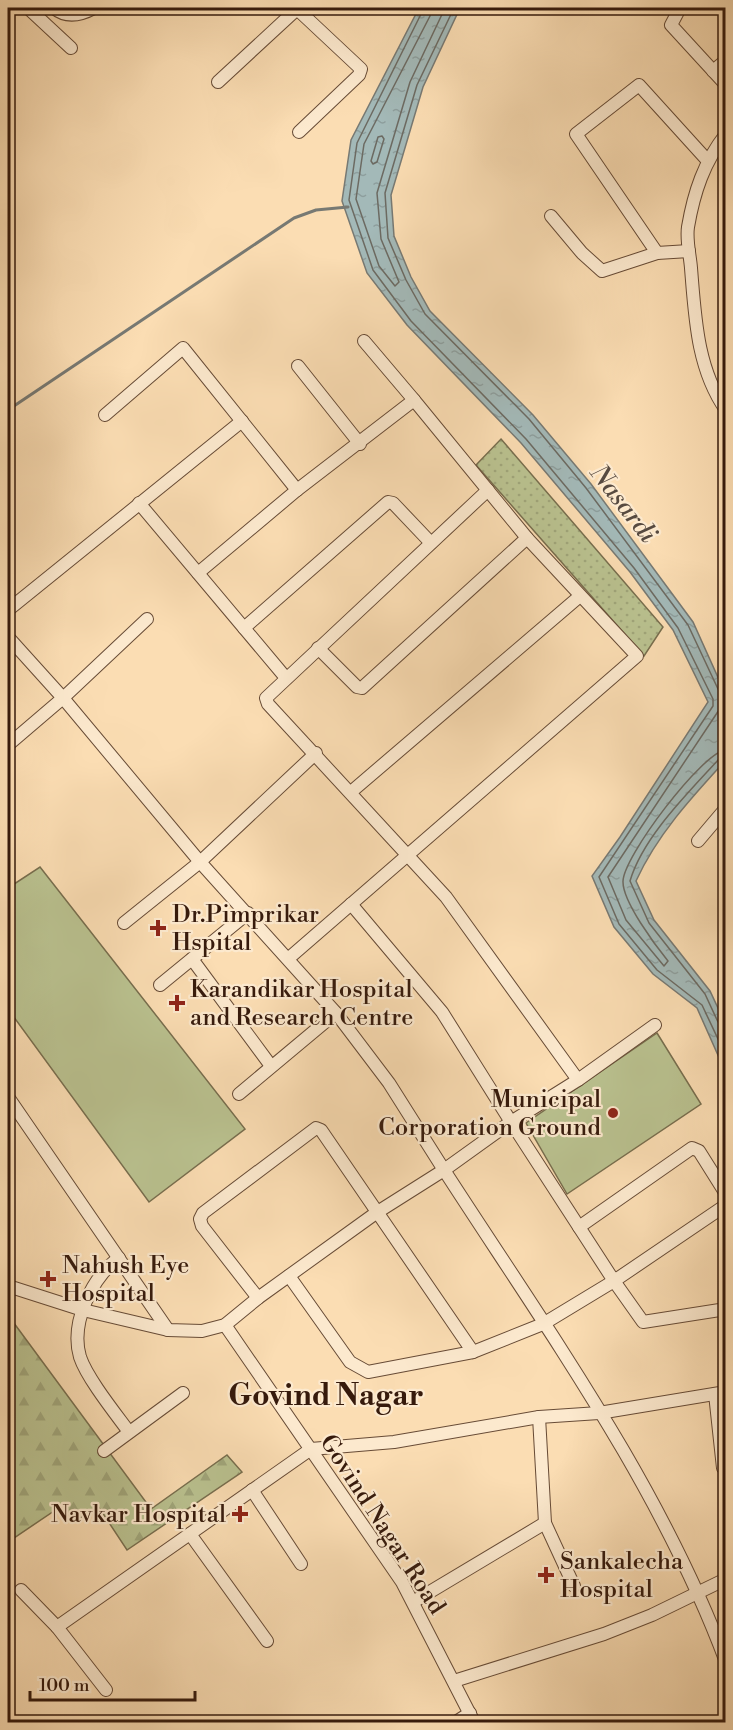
<svg xmlns="http://www.w3.org/2000/svg" width="733" height="1730" font-family="'Libre Bodoni',serif">
	<defs>
		<pattern id="forest-firs" width="22" height="20" patternUnits="userSpaceOnUse" patternTransform="scale(1.5)"><rect width="22" height="20" fill="#bac290"/><path d="M5 1l3.5 6h-7zM16 11l3.5 6h-7z" fill="#a0a67b"/></pattern>
		<pattern id="park-dots" width="8" height="8" patternUnits="userSpaceOnUse" patternTransform="scale(1.5)"><rect width="8" height="8" fill="#bac290"/><path d="M2 2h.1M6 6h.1" fill="none" stroke="#a0a67b" stroke-width="1.8" stroke-linecap="round"/></pattern>
		<pattern id="water-ripples" width="26" height="14" patternUnits="userSpaceOnUse" patternTransform="scale(1.5)"><rect width="26" height="14" fill="#a3b9b8"/><path d="M2 4q2-2 4 0t4 0M15 11q2-2 4 0t4 0" fill="none" stroke="#8d9e9d"/></pattern>
	</defs>
	<rect width="100%" height="100%" fill="#fbddb3"/>
	<filter id="stains"><feTurbulence type="fractalNoise" baseFrequency=".00333" numOctaves="4"/><feColorMatrix values="0 0 0 0 .2 0 0 0 0 .09 0 0 0 0 .02 0 0 0 .5 -.17"/></filter>
	<radialGradient id="worn" r=".72"><stop offset=".6" stop-color="#630" stop-opacity="0"/><stop offset="1" stop-color="#630" stop-opacity=".3"/></radialGradient>
	<g fill="#bac290" stroke="#786e4e" stroke-width="1.5">
		<polygon points="40,867 245,1129 149,1202 8,1009 8,888"/>
		<polygon points="657,1033 701,1104 567,1194 526,1123"/>
	</g>
	<polygon fill="url(#forest-firs)" stroke="#786e4e" stroke-width="1.5" points="8,1315 151,1509 227,1455 242,1472 127,1550 98,1506 74,1522 63,1505 8,1542"/>
	<polygon fill="url(#park-dots)" stroke="#786e4e" stroke-width="1.5" points="501,439 663,627 644,656 476,465"/>
	<path fill="url(#water-ripples)" stroke="#777973" stroke-width="1.5" d="M419,8H460L423,87L391,195L394,236L411,277L430,311L533,415L591,484L693,622L725,693V761C691,798 657,835 636,881L654,920L710,991L725,1023V1071L697,1008L653,974L614,927L592,876L620,837L708,702L673,630L630,572L521,443L407,325L367,273L342,201L351,140Z"/>
	<g fill="none" stroke-linecap="round" stroke-linejoin="round">
		<g stroke="#6c6a62" stroke-width="1.5">
			<polyline points="424,8 357,143 349,200 373,270 411,321 526,439 634,568 678,628 713,699 713,706 599,877 619,924 657,970 702,1005 726,1056"/>
			<polyline points="431,8 430,16 364,144 356,199 379,266 395,286 399,282 381,239 377,193 410,82 445,8"/>
			<polyline points="454,8 417,85 385,193 388,238 406,280 425,314 529,419 586,488 688,625 718,689 726,693"/>
			<polygon points="382,136 384,139 377,162 373,164 371,161 378,137"/>
			<path d="M726,700L722,702L719,710L608,877L626,920L664,966L668,961C655,945 623,902 623,882C622,858 703,751 726,750"/>
			<path d="M726,757L719,759C688,793 643,837 630,881L649,923L705,994L718,1022L726,1025"/>
		</g>
		<polyline stroke="#777973" stroke-width="3" points="8,410 294,218 316,210 348,207"/>
		<defs>
			<g id="street">
				<polyline points="28,8 71,48"/>
				<path d="M54,8C66,18 81,15 94,8"/>
				<polyline points="680,8 671,25 726,85"/>
				<polyline points="297,9 361,69 359,75 299,132"/>
				<polyline points="713,71 726,60"/>
				<polyline points="218,82 298,8"/>
				<path d="M726,134C704,162 694,192 688,227C686,240 690,255 691,268C695,317 697,369 726,410"/>
				<polyline points="551,216 582,253 602,271 657,253 689,251"/>
				<polyline points="657,253 576,134 639,85 707,160"/>
				<polyline points="364,341 414,400"/>
				<polyline points="298,366 360,444"/>
				<polyline points="105,415 183,348 297,490"/>
				<polyline points="488,490 266,698 268,704 446,897 578,1080"/>
				<polyline points="139,503 286,678"/>
				<polyline points="198,573 297,490 414,400 527,538 637,656 289,958"/>
				<polyline points="8,610 242,421"/>
				<polyline points="244,628 388,502 393,503 431,543"/>
				<polyline points="8,637 63,698 200,862 336,1013 389,1083 444,1170 511,1122 614,1281 726,1205"/>
				<polyline points="318,648 357,687 362,688 527,538"/>
				<polyline points="8,745 63,698 147,619"/>
				<polyline points="351,792 580,596"/>
				<polyline points="698,841 726,808"/>
				<polyline points="351,904 442,1012 511,1122 578,1080 655,1025"/>
				<polyline points="124,923 200,862 316,753"/>
				<polyline points="192,959 271,1066"/>
				<polyline points="160,985 248,913"/>
				<polyline points="239,1094 336,1013"/>
				<polyline points="8,1097 168,1330"/>
				<polyline points="579,1227 692,1148 699,1151 726,1194"/>
				<path d="M119,1258C92,1277 70,1323 80,1357C87,1378 115,1413 129,1432"/>
				<polyline points="289,1276 350,1362 368,1372 473,1352"/>
				<path d="M8,1286L83,1310L168,1330L202,1331L225,1325L258,1298L376,1213L444,1170C546,1328 660,1485 726,1662"/>
				<polyline points="258,1298 202,1226 200,1219 203,1213 316,1128 321,1130 473,1352 543,1324 614,1281 643,1322 726,1309"/>
				<polyline points="225,1325 402,1582 474,1722"/>
				<polyline points="715,1394 723,1468"/>
				<polyline points="539,1417 545,1523 574,1586"/>
				<polyline points="104,1451 183,1393"/>
				<polyline points="252,1490 301,1564"/>
				<polyline points="190,1534 267,1641"/>
				<polyline points="21,1590 57,1627"/>
				<polyline points="413,1602 545,1523"/>
				<polyline points="454,1681 604,1634 652,1615 726,1579"/>
				<polyline points="106,1690 57,1627 311,1449 394,1442 539,1417 599,1413 726,1392"/>
				<polyline points="456,1722 470,1713"/>
			</g>
		</defs>
		<use href="#street" stroke="#674b36" stroke-width="14"/>
		<use href="#street" stroke="#fce9ce" stroke-width="12"/>
	</g>
	<g fill="#8f2418" stroke="#fce9ce" stroke-width="2">
		<path d="M155 919h6v6h6v6h-6v6h-6v-6h-6v-6h6z"/>
		<path d="M174 994h6v6h6v6h-6v6h-6v-6h-6v-6h6z"/>
		<circle cx="613" cy="1113" r="6"/>
		<path d="M45 1270h6v6h6v6h-6v6h-6v-6h-6v-6h6z"/>
		<path d="M237 1505h6v6h6v6h-6v6h-6v-6h-6v-6h6z"/>
		<path d="M543 1566h6v6h6v6h-6v6h-6v-6h-6v-6h6z"/>
	</g>
	<g text-anchor="middle" stroke-width="4.5" stroke-linejoin="round" paint-order="stroke">
		<g font-size="24" fill="#361a0c" stroke="#fce9ce" text-anchor="start">
			<text x="172" y="922">Dr.Pimprikar<tspan x="172" dy="28">Hspital</tspan></text>
			<text x="190" y="997">Karandikar Hospital<tspan x="190" dy="28">and Research Centre</tspan></text>
			<text x="601" y="1107" text-anchor="end">Municipal<tspan x="601" dy="28">Corporation Ground</tspan></text>
			<text x="62" y="1273">Nahush Eye<tspan x="62" dy="28">Hospital</tspan></text>
			<text x="226" y="1522" text-anchor="end">Navkar Hospital</text>
			<text x="560" y="1569">Sankalecha<tspan x="560" dy="28">Hospital</tspan></text>
		</g>
		<g font-size="24" fill="#361a0c" stroke="#fce9ce">
			<text transform="translate(383 1524) rotate(57)" y="8">Govind Nagar Road</text>
		</g>
		<g font-size="26" font-style="italic" fill="#574a40" stroke="#fce9ce">
			<text transform="translate(624 503) rotate(52)" y="9">Nasardi</text>
		</g>
		<g font-size="30" font-weight="bold" fill="#361a0c" stroke="#fce9ce">
			<text x="326" y="1405">Govind Nagar</text>
		</g>
	</g>
	<rect width="733" height="1730" fill="none" stroke="#fbddb3" stroke-width="30"/>
	<rect x="9" y="9" width="715" height="1712" fill="none" stroke="#361a0c" stroke-width="3"/>
	<rect x="15" y="15" width="703" height="1700" fill="none" stroke="#361a0c" stroke-width="1.5"/>
	<path d="M30 1691v9h165v-9" fill="none" stroke="#361a0c" stroke-width="3"/>
	<text x="39" y="1691" font-size="18" fill="#361a0c" stroke="#fce9ce" stroke-width="4.5" paint-order="stroke">100 m</text>
	<rect width="100%" height="100%" filter="url(#stains)"/>
	<rect width="100%" height="100%" fill="url(#worn)"/>
</svg>
